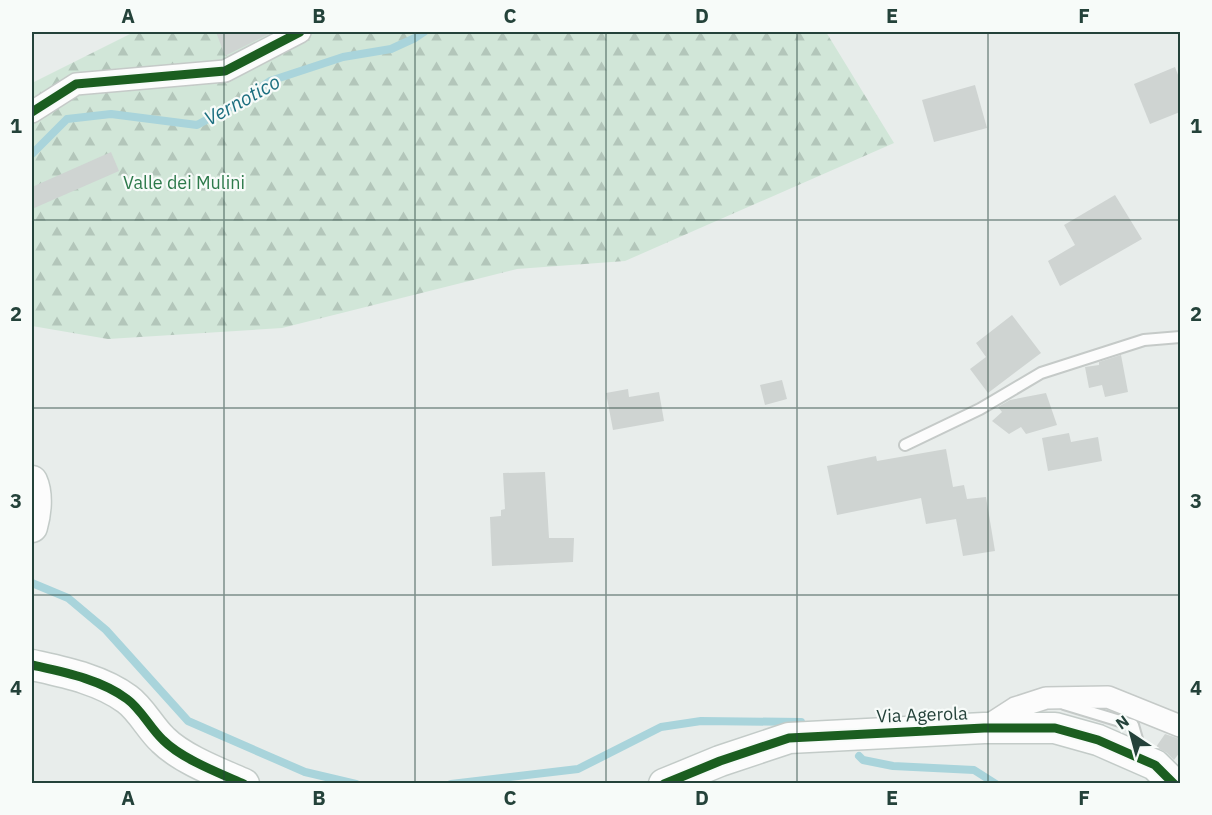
<svg xmlns="http://www.w3.org/2000/svg" width="1212" height="815" font-family="'IBM Plex Sans',sans-serif">
	<defs>
		<pattern id="forest-firs" width="22" height="20" patternUnits="userSpaceOnUse" patternTransform="scale(1.5)"><rect width="22" height="20" fill="#d1e6d8"/><path d="M5 1l3.5 6h-7zM16 11l3.5 6h-7z" fill="#b3c6ba"/></pattern>
	</defs>
	<rect width="100%" height="100%" fill="#e8edeb"/>
	<polygon fill="url(#forest-firs)" points="134,32 826,32 894,143 625,261 517,269 282,328 108,339 32,326 32,83"/>
	<g fill="none" stroke-linecap="round" stroke-linejoin="round">
		<g stroke="#a9d4db" stroke-width="8">
			<polyline points="32,154 67,119 111,114 197,125 236,104 270,81 343,57 391,49 415,38 424,32"/>
			<polyline points="32,583 68,598 106,630 188,721 305,772 356,784"/>
			<polyline points="859,756 863,760 893,766 974,770 996,784"/>
			<polyline points="451,784 578,769 661,727 701,721 801,722"/>
		</g>
	</g>
	<g fill="#cfd4d2">
		<polygon points="216,32 273,32 225,56"/>
		<polygon points="1175,67 1180,80 1180,112 1150,124 1134,84"/>
		<polygon points="975,85 987,128 934,142 922,100"/>
		<polygon points="111,152 119,171 32,209 32,187"/>
		<polygon points="1115,195 1142,239 1060,286 1048,261 1075,245 1064,225"/>
		<polygon points="1012,315 1041,353 988,393 970,369 986,357 976,343"/>
		<polygon points="1121,355 1128,392 1105,397 1102,385 1089,388 1085,367 1099,365 1099,362"/>
		<polygon points="782,380 787,399 765,405 760,385"/>
		<polygon points="628,389 629,397 659,392 664,421 613,430 606,393"/>
		<polygon points="1046,393 1057,425 1026,434 1021,427 1009,434 992,421 1002,412 998,407 1010,400"/>
		<polygon points="1069,433 1071,442 1098,437 1102,461 1048,471 1042,438"/>
		<polygon points="946,449 953,487 964,485 967,499 986,497 995,551 963,556 956,519 926,524 921,498 837,515 827,466 876,456 877,461"/>
		<polygon points="545,472 549,538 574,538 573,562 492,566 490,517 501,516 501,510 505,509 503,473"/>
		<polygon points="1165,734 1180,739 1180,752 1174,760 1167,753 1156,747"/>
	</g>
	<g fill="none" stroke-linecap="round" stroke-linejoin="round">
		<defs>
			<g id="lane">
				<polyline points="905,445 980,409 1041,373 1144,340 1180,337"/>
				<polyline points="1064,704 1133,725 1141,753"/>
			</g>
			<g id="street">
				<polyline points="32,112 76,84 225,71 300,32"/>
				<polyline points="984,728 1015,708 1046,698 1108,697 1180,726"/>
			</g>
			<g id="secondary">
				<path d="M32,481C38,494 36,513 32,527"/>
				<path d="M32,665C63,672 100,679 127,699C141,709 150,728 163,740C182,759 219,773 244,784"/>
				<polyline points="664,784 720,761 789,738 984,728 1055,728 1098,740 1155,765 1174,784"/>
			</g>
		</defs>
		<use href="#lane" stroke="#c5cac8" stroke-width="14"/>
		<use href="#street" stroke="#c5cac8" stroke-width="24"/>
		<use href="#secondary" stroke="#c3cbc8" stroke-width="33"/>
		<use href="#lane" stroke="#fcfcfc" stroke-width="10"/>
		<use href="#street" stroke="#fcfcfc" stroke-width="21"/>
		<use href="#secondary" stroke="#fcfcfc" stroke-width="30"/>
		<defs>
			<g id="cycleway">
				<polyline points="32,112 76,84 225,71 300,32"/>
				<path d="M32,665C63,672 100,679 127,699C141,709 150,728 163,740C182,759 219,773 244,784"/>
				<polyline points="664,784 720,761 789,738 984,728 1055,728 1098,740 1155,765 1174,784"/>
			</g>
		</defs>
		<use href="#cycleway" stroke="#f7fbf9" stroke-width="13"/>
		<use href="#cycleway" stroke="#1b5e20" stroke-width="9"/>
	</g>
	<path fill="none" stroke="#24423a" stroke-width="1.5" stroke-opacity="0.55" d="M224,32V784M415,32V784M606,32V784M797,32V784M988,32V784M32,220H1180M32,408H1180M32,595H1180"/>
	<g text-anchor="middle" stroke-width="4.5" stroke-linejoin="round" paint-order="stroke">
		<g font-size="18" fill="#2d7a4b" stroke="#f7fbf9">
			<text x="184" y="189">Valle dei Mulini</text>
		</g>
		<g font-size="18" fill="#24423a" stroke="#f7fbf9">
			<text transform="translate(922 715) rotate(-2)" y="6">Via Agerola</text>
		</g>
		<g font-size="20" font-style="italic" fill="#1c6f80" stroke="#f7fbf9">
			<text transform="translate(242 100) rotate(-29)" y="7">Vernotico</text>
		</g>
	</g>
	<rect width="1212" height="815" fill="none" stroke="#f7fbf9" stroke-width="66"/>
	<g transform="translate(1131 734) rotate(324)" stroke="#f7fbf9" stroke-width="4.5" paint-order="stroke">
	<path d="M0-4.5L10 22L0 15L-10 22Z" fill="#24423a"/>
	<text y="-9" font-size="16" font-weight="bold" text-anchor="middle" fill="#24423a">N</text>
	</g>
	<rect x="33" y="33" width="1146" height="749" fill="none" stroke="#24423a" stroke-width="2"/>
	<g font-size="20" text-anchor="middle" font-weight="bold" fill="#24423a">
		<text x="128" y="23">A</text>
		<text x="319" y="23">B</text>
		<text x="510" y="23">C</text>
		<text x="702" y="23">D</text>
		<text x="892" y="23">E</text>
		<text x="1084" y="23">F</text>
		<text x="16" y="133">1</text>
		<text x="1196" y="133">1</text>
		<text x="16" y="321">2</text>
		<text x="1196" y="321">2</text>
		<text x="16" y="508">3</text>
		<text x="1196" y="508">3</text>
		<text x="16" y="695">4</text>
		<text x="1196" y="695">4</text>
		<text x="128" y="805">A</text>
		<text x="319" y="805">B</text>
		<text x="510" y="805">C</text>
		<text x="702" y="805">D</text>
		<text x="892" y="805">E</text>
		<text x="1084" y="805">F</text>
	</g>
</svg>
